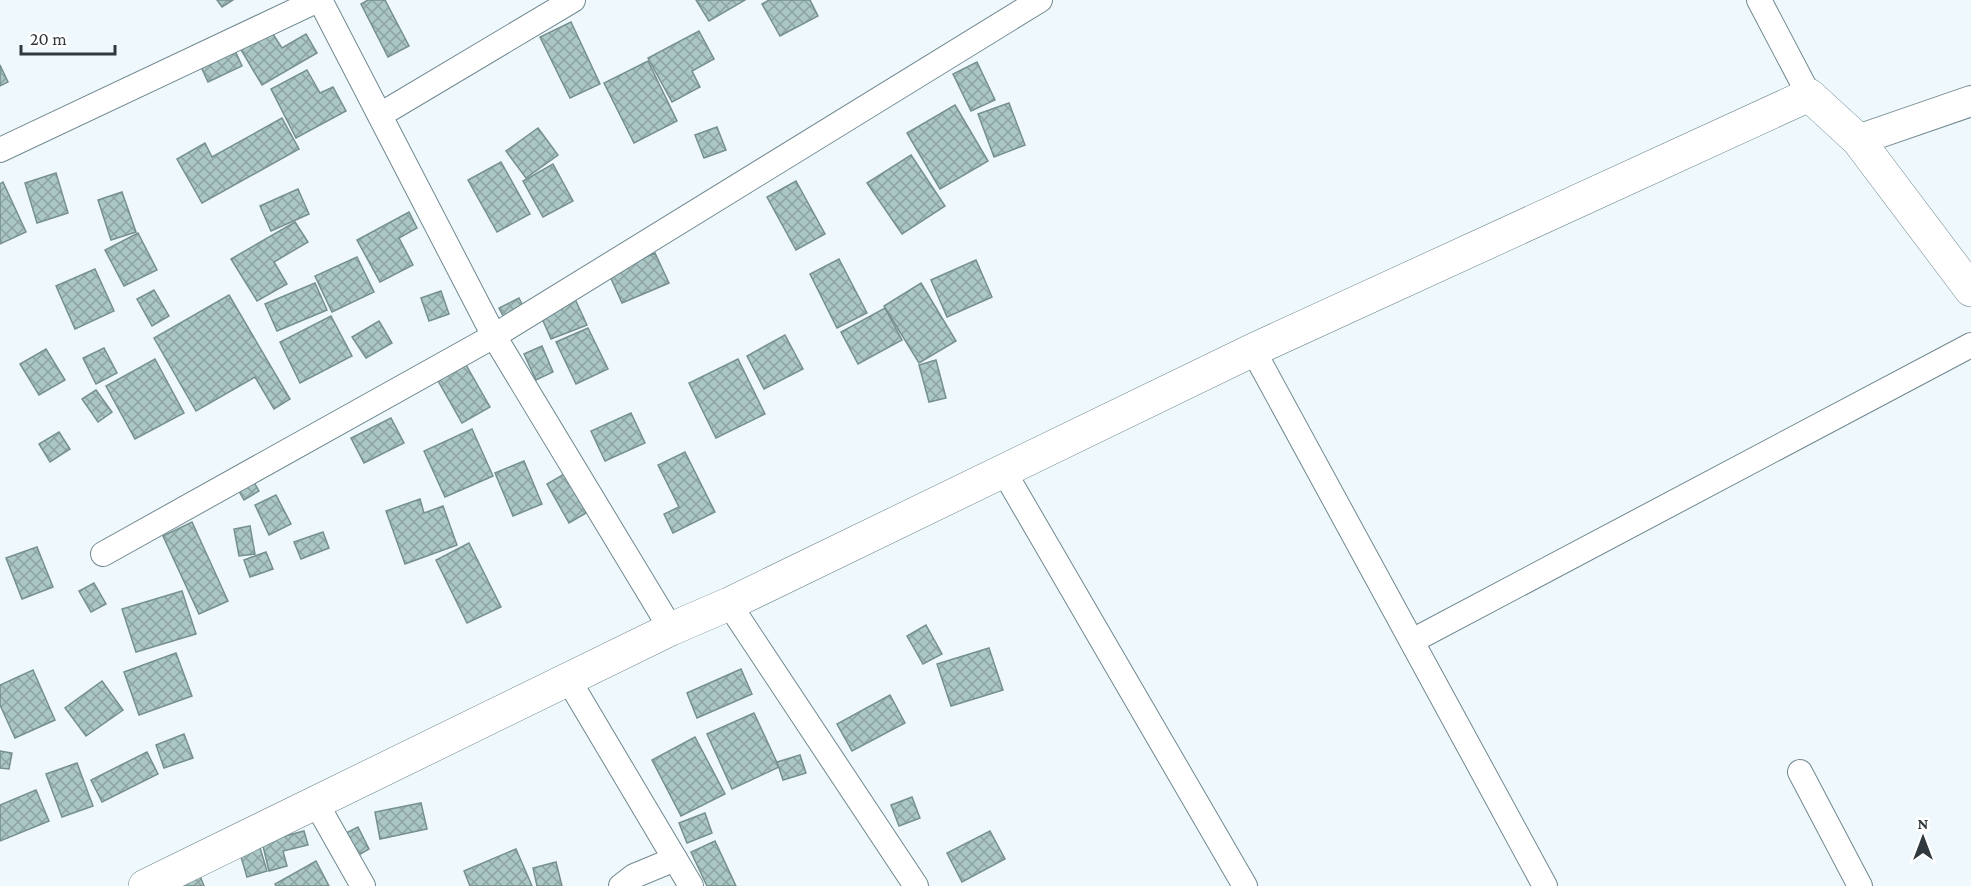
<svg xmlns="http://www.w3.org/2000/svg" width="1971" height="886" font-family="'Crimson Pro',serif">
	<defs>
		<pattern id="building-cross-hatch" width="8" height="8" patternUnits="userSpaceOnUse" patternTransform="scale(1.5)"><rect width="8" height="8" fill="#abc7c5"/><path d="M0 0l8 8M0 8l8-8" fill="none" stroke="#8ca3a1"/></pattern>
	</defs>
	<rect width="100%" height="100%" fill="#eff9fd"/>
	<g fill="url(#building-cross-hatch)" stroke="#76908e" stroke-width="1.5">
		<polygon points="217,0 233,0 222,7"/>
		<polygon points="368,0 385,0 409,46 388,57 361,4"/>
		<polygon points="696,0 745,0 709,21"/>
		<polygon points="769,0 810,0 818,16 780,36 762,4"/>
		<polygon points="571,22 600,84 570,98 540,37"/>
		<polygon points="267,25 282,48 306,34 317,53 262,85 237,43"/>
		<polygon points="699,31 714,59 692,71 700,87 672,102 648,58"/>
		<polygon points="231,42 242,66 208,82 197,58"/>
		<polygon points="648,61 677,121 634,143 604,83"/>
		<polygon points="977,62 995,100 971,111 953,74"/>
		<polygon points="0,65 8,82 0,86"/>
		<polygon points="307,70 320,93 333,87 346,111 296,138 271,89"/>
		<polygon points="1009,103 1025,145 994,157 978,114"/>
		<polygon points="955,105 988,161 940,189 907,133"/>
		<polygon points="282,118 299,149 202,203 177,159 205,143 212,157"/>
		<polygon points="717,127 726,150 704,158 695,135"/>
		<polygon points="538,128 558,155 526,178 506,151"/>
		<polygon points="911,155 945,206 902,234 867,183"/>
		<polygon points="501,162 530,214 497,232 468,180"/>
		<polygon points="553,164 573,201 543,217 523,181"/>
		<polygon points="56,173 68,213 37,223 25,183"/>
		<polygon points="796,181 825,234 796,250 767,197"/>
		<polygon points="3,182 26,232 0,244 0,184"/>
		<polygon points="298,189 309,214 271,231 260,206"/>
		<polygon points="122,192 136,232 111,240 98,200"/>
		<polygon points="409,212 417,228 399,238 413,265 380,282 357,240"/>
		<polygon points="295,222 308,242 274,262 287,284 257,301 231,259"/>
		<polygon points="138,233 157,270 124,286 105,250"/>
		<polygon points="655,253 669,283 622,303 609,274"/>
		<polygon points="357,257 374,292 332,312 315,276"/>
		<polygon points="839,259 867,313 837,328 810,274"/>
		<polygon points="976,260 992,297 947,317 931,280"/>
		<polygon points="95,269 114,311 75,329 56,286"/>
		<polygon points="315,283 327,310 277,331 265,304"/>
		<polygon points="921,283 956,341 919,363 884,306"/>
		<polygon points="154,290 169,316 152,326 137,299"/>
		<polygon points="441,291 449,314 429,321 421,298"/>
		<polygon points="229,295 290,399 274,409 255,377 196,411 154,338"/>
		<polygon points="519,298 528,316 509,327 499,308"/>
		<polygon points="575,299 587,325 551,339 540,314"/>
		<polygon points="885,308 902,340 858,364 841,332"/>
		<polygon points="331,316 352,356 300,383 280,342"/>
		<polygon points="379,321 392,343 366,358 352,337"/>
		<polygon points="588,328 608,369 576,384 556,342"/>
		<polygon points="785,335 803,369 764,389 747,356"/>
		<polygon points="542,346 553,372 536,380 524,354"/>
		<polygon points="104,348 117,373 96,384 83,358"/>
		<polygon points="46,349 65,380 39,395 20,364"/>
		<polygon points="155,359 184,413 135,439 106,386"/>
		<polygon points="738,359 765,414 716,438 689,383"/>
		<polygon points="936,360 946,398 929,402 919,365"/>
		<polygon points="465,363 490,407 462,423 437,379"/>
		<polygon points="96,390 112,412 98,422 82,399"/>
		<polygon points="631,413 645,443 605,461 591,431"/>
		<polygon points="391,418 404,443 364,463 351,438"/>
		<polygon points="472,429 493,476 445,497 424,451"/>
		<polygon points="59,432 70,449 50,462 39,444"/>
		<polygon points="685,452 715,512 673,533 664,514 679,507 658,465"/>
		<polygon points="524,461 542,504 513,516 495,473"/>
		<polygon points="247,470 259,491 244,500 232,479"/>
		<polygon points="571,470 593,509 569,523 547,484"/>
		<polygon points="276,495 291,524 269,535 255,505"/>
		<polygon points="420,499 424,513 443,506 457,545 405,564 386,511"/>
		<polygon points="192,522 228,601 199,614 163,536"/>
		<polygon points="250,526 255,554 239,556 234,529"/>
		<polygon points="323,532 329,548 301,559 294,542"/>
		<polygon points="469,543 501,607 467,623 436,560"/>
		<polygon points="37,547 53,587 22,599 6,558"/>
		<polygon points="266,552 273,569 250,577 244,560"/>
		<polygon points="94,583 106,604 91,612 79,591"/>
		<polygon points="182,591 196,634 136,652 122,609"/>
		<polygon points="926,625 942,654 923,664 907,636"/>
		<polygon points="989,648 1003,690 951,706 937,664"/>
		<polygon points="176,653 192,696 139,715 124,672"/>
		<polygon points="741,669 752,694 697,718 687,693"/>
		<polygon points="33,670 55,720 15,738 0,705 0,685"/>
		<polygon points="102,681 123,710 86,736 65,708"/>
		<polygon points="890,695 905,723 852,751 837,724"/>
		<polygon points="754,713 779,767 732,789 707,734"/>
		<polygon points="184,734 193,758 164,768 156,745"/>
		<polygon points="695,737 725,794 681,816 652,760"/>
		<polygon points="0,751 12,753 9,769 0,768"/>
		<polygon points="147,752 158,774 102,802 91,780"/>
		<polygon points="800,755 806,773 783,780 777,762"/>
		<polygon points="77,763 93,806 62,817 46,774"/>
		<polygon points="36,790 49,821 0,841 0,805"/>
		<polygon points="912,797 920,818 899,826 891,805"/>
		<polygon points="421,803 427,829 380,839 375,812"/>
		<polygon points="705,813 712,833 687,843 679,823"/>
		<polygon points="358,827 369,849 352,859 340,836"/>
		<polygon points="304,831 308,845 283,851 287,866 269,871 262,842"/>
		<polygon points="990,831 1005,859 962,882 947,853"/>
		<polygon points="258,841 267,871 247,877 238,847"/>
		<polygon points="715,841 736,886 707,886 691,852"/>
		<polygon points="516,849 532,886 470,886 464,871"/>
		<polygon points="316,861 329,886 276,886 275,884"/>
		<polygon points="556,862 562,886 537,886 533,868"/>
		<polygon points="198,871 204,886 160,886"/>
	</g>
	<g fill="none" stroke-linecap="round" stroke-linejoin="round">
		<defs>
			<g id="minor">
				<polyline points="320,0 494,336 671,629"/>
				<polyline points="1759,0 1809,95"/>
				<polyline points="380,115 573,0"/>
				<polyline points="0,150 318,0"/>
				<polyline points="1253,350 1545,886"/>
				<polyline points="1003,470 1245,886"/>
				<polyline points="103,554 494,336 1040,0"/>
				<polyline points="729,604 916,886"/>
				<polyline points="1412,641 1971,345"/>
				<polyline points="568,679 691,886"/>
				<polyline points="1800,772 1860,886"/>
				<polyline points="316,803 363,886"/>
				<polyline points="621,886 634,876 675,859"/>
			</g>
			<polyline id="tertiary" points="1858,140 1971,101"/>
			<polyline id="secondary" points="145,886 671,629 729,604 1253,350 1809,95 1858,140 1971,290"/>
		</defs>
		<use href="#minor" stroke="#708890" stroke-width="26"/>
		<use href="#tertiary" stroke="#708890" stroke-width="32"/>
		<use href="#secondary" stroke="#708890" stroke-width="34"/>
		<use href="#minor" stroke="#fff" stroke-width="24"/>
		<use href="#tertiary" stroke="#fff" stroke-width="30"/>
		<use href="#secondary" stroke="#fff" stroke-width="33"/>
	</g>
	<g transform="translate(1923 838)" stroke="#ffffff" stroke-width="4.5" paint-order="stroke">
	<path d="M0-4.5L10 22L0 15L-10 22Z" fill="#303a3e"/>
	<text y="-9" font-size="16" font-weight="bold" text-anchor="middle" fill="#303a3e">N</text>
	</g>
	<path d="M21 45v9h94v-9" fill="none" stroke="#303a3e" stroke-width="3"/>
	<text x="30" y="45" font-size="18" fill="#303a3e" stroke="#ffffff" stroke-width="4.5" paint-order="stroke">20 m</text>
</svg>
